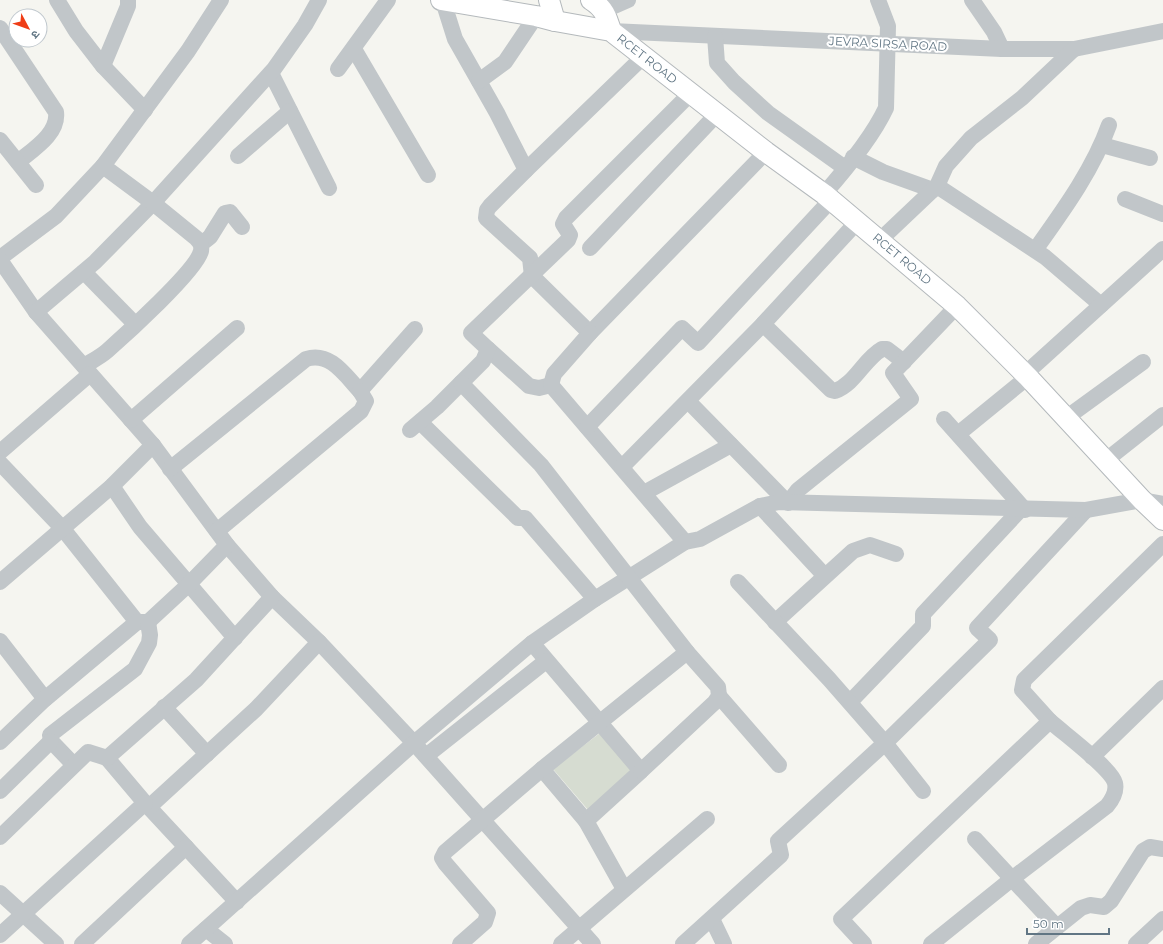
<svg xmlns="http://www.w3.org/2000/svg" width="1163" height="944" font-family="Montserrat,'Noto Sans Devanagari',sans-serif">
	<rect width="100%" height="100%" fill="#f5f5f0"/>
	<polygon fill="#d6dcd1" points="600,733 633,770 589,811 553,769"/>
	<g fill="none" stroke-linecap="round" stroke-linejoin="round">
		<defs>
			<g id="major">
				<polyline points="441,0 536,16 555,21 611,31 766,152 824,194 957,306 1028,377 1142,500 1163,520"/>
				<polyline points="549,0 555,21"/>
				<path d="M591,0C604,8 607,17 611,31"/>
			</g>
		</defs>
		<use href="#major" stroke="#b4b9bc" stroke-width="22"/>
		<g stroke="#c1c6c9" stroke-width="16">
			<polyline points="57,0 76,31 103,66 145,110"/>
			<polyline points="972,0 994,32 1002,49"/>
			<polyline points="443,1 455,39 497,113 526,170 490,206 487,210 486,218 530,258 532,276 590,333 766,152"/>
			<polyline points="603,11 628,0"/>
			<path d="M0,28L56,112C59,134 32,150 18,162"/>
			<polyline points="611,31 1002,49 1074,49 1163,31"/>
			<polyline points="715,36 717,63 734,82 768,113 845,168"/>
			<polyline points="354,49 428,175"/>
			<polyline points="103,66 128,6 128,0"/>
			<polyline points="338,69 388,0"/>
			<polyline points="271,73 329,188"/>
			<polyline points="479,81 505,62 536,16"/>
			<polyline points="0,140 36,185"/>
			<polyline points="1102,145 1150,158"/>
			<polyline points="238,156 290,111"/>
			<polyline points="853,157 883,172 933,190"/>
			<polyline points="526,170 644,56"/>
			<polyline points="937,186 1045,257 1101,305"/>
			<path d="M824,194C846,169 872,138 886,108L888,26L878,0"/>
			<polyline points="1125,199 1163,214"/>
			<polyline points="880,240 937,186 946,166 971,138 1022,98 1074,49"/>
			<polyline points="201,244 210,237 225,213 230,212 242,227"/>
			<polyline points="590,248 718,113"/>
			<path d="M1035,250C1062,212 1093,170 1109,125"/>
			<polyline points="0,258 56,216 103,166"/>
			<polyline points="0,260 36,312 153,445 227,545 272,597 319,642 414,743 593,944"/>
			<polyline points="84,272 135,324"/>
			<polyline points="36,312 95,262 153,203 274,69 305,25 319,0"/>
			<path d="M763,324L831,390L835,391C855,384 864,359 882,349H887L904,362"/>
			<polyline points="488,349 529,386 539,388 551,385 685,542"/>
			<path d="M84,366C92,361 100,357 107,351C124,336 197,270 201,251C202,245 200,242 196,238L153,203L103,166L188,51L221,0"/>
			<polyline points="1025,374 1163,249"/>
			<polyline points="551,385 554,374 590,333"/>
			<polyline points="688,401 788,503 798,490 911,399 893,373 957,306"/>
			<polyline points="1066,418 1143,362"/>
			<polyline points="944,419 1025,510"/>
			<polyline points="131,420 237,328"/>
			<polyline points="420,422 518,518 525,518 595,599"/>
			<polyline points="587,427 682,328 698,343 831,200"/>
			<polyline points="410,430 437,407 483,361 488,349 471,333 568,240 570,235 563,224 566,218 691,93"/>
			<polyline points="958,434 1028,377"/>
			<polyline points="0,452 90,374"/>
			<polyline points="1105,461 1163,415"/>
			<polyline points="0,463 63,529 137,622"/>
			<polyline points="622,467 763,324 858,221"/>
			<path d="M170,469L306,359C330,351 345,375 360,391L415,329"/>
			<polyline points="112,486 140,527 235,638"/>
			<polyline points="644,493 731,445"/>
			<polyline points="760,506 825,576"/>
			<polyline points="217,531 361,411 366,401 360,391"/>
			<polyline points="0,582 112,486 153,445"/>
			<polyline points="775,622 853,551 870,545 896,554"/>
			<polyline points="0,641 45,699"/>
			<polyline points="532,643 641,771 586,821 542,769"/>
			<polyline points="719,696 779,765"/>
			<polyline points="850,702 923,626 923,614 1021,509"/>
			<polyline points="164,707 207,754"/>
			<polyline points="1050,721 1022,690 1024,680 1163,544"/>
			<polyline points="0,742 45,699 137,622 148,622 188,585 227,545"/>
			<polyline points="426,756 546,661"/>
			<polyline points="1092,757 1163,688"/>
			<polyline points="107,758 145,803 237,902"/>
			<polyline points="74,765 51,741 50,735 135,669 149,643 150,635 148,622"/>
			<polyline points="641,771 715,702 719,696 718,687 687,652"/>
			<polyline points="0,791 51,741"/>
			<polyline points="923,791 885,743 990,640 977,628 1086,510"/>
			<polyline points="149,807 256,709 319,642"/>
			<polyline points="586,821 624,889"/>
			<polyline points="0,837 88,752 107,758 196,680 272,597"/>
			<polyline points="975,839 1057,927"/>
			<polyline points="0,893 56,944"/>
			<polyline points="712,919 724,944"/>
			<polyline points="206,929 225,944"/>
			<polyline points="0,935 145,803"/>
			<polyline points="82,944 186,847"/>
			<polyline points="189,944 414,743 532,643 595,599 685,542 700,539 760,506 779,502 1086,510 1142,500 1163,504"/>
			<polyline points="460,944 485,922 488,913 445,863 442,858 445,852 542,769 687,652 541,465 461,383"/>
			<polyline points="561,944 707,819"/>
			<polyline points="683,944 781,855 778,841 885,743 829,679 738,582"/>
			<path d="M864,944L841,919L1050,721C1063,733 1111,768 1115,783C1117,792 1112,800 1107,806L1013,878L931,944"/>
			<polyline points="1036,944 1081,908 1090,905 1104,907 1111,901 1143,851 1150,847 1163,849"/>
			<polyline points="1136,944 1163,919"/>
		</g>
		<use href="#major" stroke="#fff" stroke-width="20"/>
	</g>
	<g text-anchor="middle" stroke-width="4" stroke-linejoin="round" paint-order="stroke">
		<g font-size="12" fill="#617684" stroke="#fff">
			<text transform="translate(888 44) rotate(3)" y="4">JEVRA SIRSA ROAD</text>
			<text transform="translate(647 59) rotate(38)" y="4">RCET ROAD</text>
			<text transform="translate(902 259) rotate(40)" y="4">RCET ROAD</text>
		</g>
	</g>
	<g transform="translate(28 28) rotate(131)"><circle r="19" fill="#ffffff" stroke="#c0c8ce"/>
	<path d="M0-3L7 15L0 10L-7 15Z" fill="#ef3d16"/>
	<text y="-6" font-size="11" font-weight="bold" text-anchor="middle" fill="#617684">उ</text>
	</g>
	<path d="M1027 928v6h82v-6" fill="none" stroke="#617684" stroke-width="2"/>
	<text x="1033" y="928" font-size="12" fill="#617684" stroke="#ffffff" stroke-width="3" paint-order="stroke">50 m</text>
</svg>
